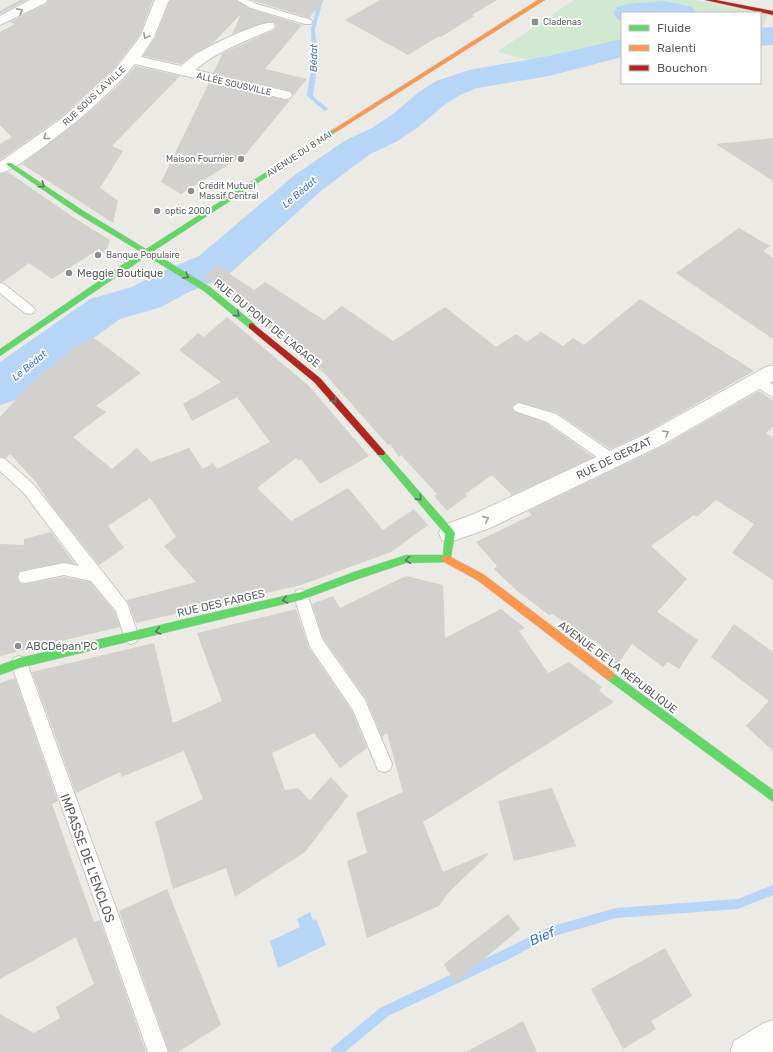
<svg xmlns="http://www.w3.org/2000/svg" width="773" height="1052" font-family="Rubik,sans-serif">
	<rect width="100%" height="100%" fill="#ebeae4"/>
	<polygon fill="#d1e8d1" points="574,0 694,0 768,14 762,31 760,31 760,13 622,13 622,48 586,53 547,64 497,52"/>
	<polygon fill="#b6d5f7" points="310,912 313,921 316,919 326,945 278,968 270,941 300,927 297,919"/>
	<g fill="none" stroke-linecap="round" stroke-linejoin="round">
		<g fill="#b6d5f7" fill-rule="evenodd">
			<polygon points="319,0 323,0 315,29 318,62 313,96 327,108 328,109 325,111 307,96 312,62 311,29"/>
			<polygon points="773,885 773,895 738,909 616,918 551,937 509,959 388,1016 345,1052 330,1052 332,1048 380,1008 501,951 549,927 616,908 738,899"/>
		</g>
		<g fill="#b6d5f7" fill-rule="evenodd">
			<polygon points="664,1 692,7 696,13 622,13 622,21 617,19 613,13 617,7 628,4"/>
			<polygon points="773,27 773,45 760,46 760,28"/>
			<polygon points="622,39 622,57 549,76 477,88 460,95 443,106 417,128 396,142 370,154 322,190 227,276 189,292 161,307 120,319 70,355 29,388 16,400 0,405 0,362 90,299 132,287 161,272 199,256 296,174 346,140 372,128 393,114 419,92 436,81 469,70 549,56"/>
		</g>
	</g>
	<g fill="#d2d1cd">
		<polygon points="20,0 27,0 0,14 0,11"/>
		<polygon points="48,0 153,0 139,36 113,70 60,118 0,160 0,144 12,137 0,125 0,32 15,24 10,22 46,4"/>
		<polygon points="170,0 236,0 251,9 302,25 265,69 307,79 293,96 290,91 213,73 223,53 274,30 276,27 274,22 267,22 232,34 241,14 213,43 195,53 181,64 143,56 155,38"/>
		<polygon points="252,0 324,0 309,18"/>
		<polygon points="380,0 497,0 472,15 474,16 441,37 439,36 408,55 345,20"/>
		<polygon points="136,66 180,76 112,146 123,151 100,188 118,201 113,223 22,164 92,110 115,89"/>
		<polygon points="209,83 285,100 290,100 246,154 181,194 161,182"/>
		<polygon points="773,138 773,181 716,144"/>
		<polygon points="8,172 73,217 110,240 106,254 99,249 52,279 29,263 3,282 0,282 0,174"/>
		<polygon points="739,228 770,246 763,251 773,258 773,339 676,273"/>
		<polygon points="215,264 254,290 265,282 324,320 342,306 393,341 445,307 496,347 516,334 527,342 541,332 563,346 573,338 584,345 640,299 754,371 645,433 610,449 557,413 518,402 512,407 515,412 546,423 594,457 512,495 492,475 465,494 467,496 447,511 434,496 437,494 401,455 399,457 390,444 388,445 325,374 214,284 205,278"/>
		<polygon points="227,317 309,386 369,456 320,484 301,459 299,461 296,458 257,488 291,521 348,488 383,530 414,509 428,525 391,552 301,585 136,623 127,600 196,582 164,546 176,537 150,498 108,526 124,548 99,565 52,506 35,481 10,454 6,458 0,457 0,417 29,385 74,348 93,337 141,373 96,406 106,412 73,437 112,469 137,448 151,462 189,448 203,469 213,463 217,469 270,442 237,397 192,421 183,404 221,382 179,350 198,333 204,337"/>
		<polygon points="759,391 773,401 773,427 766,433 773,438 773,580 732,553 754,524 716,500 697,517 694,515 651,546 687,579 657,612 698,640 679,669 668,662 663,667 632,644 617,665 596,649 602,646 552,614 549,615 516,590 494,569 497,566 476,542 532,515 528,511 661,447"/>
		<polygon points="51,532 75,564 64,562 20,571 17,576 19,583 25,584 64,577 90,582 115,612 120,627 19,651 0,656 0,544 24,545 24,539"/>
		<polygon points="406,576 443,585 445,638 501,609 525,628 519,631 548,673 569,662 602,687 599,691 614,702 423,822 443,872 487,853 488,855 449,892 439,906 367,938 347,861 367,853 356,813 403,792 387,733 382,737 366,699 323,638 312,604 333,596 340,608"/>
		<polygon points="296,609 309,648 352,711 367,748 340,768 314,733 272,753 285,790 298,788 310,800 331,777 348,796 305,852 235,897 226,868 173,889 155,822 203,799 184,751 122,777 120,772 76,793 32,672 154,643 173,723 222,701 197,633"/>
		<polygon points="734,624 773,652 773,751 746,726 769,701 711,657"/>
		<polygon points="15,678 58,801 52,804 94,922 100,920 146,1052 0,1052 0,1014 34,1033 60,1018 56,1007 94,984 76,937 0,979 0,683"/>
		<polygon points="552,788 576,846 514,861 498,801"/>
		<polygon points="167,889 221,1025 178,1052 169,1052 119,911"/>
		<polygon points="508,914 520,929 455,983 444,964"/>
		<polygon points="665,948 692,996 651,1021 656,1029 623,1049 591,989"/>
		<polygon points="523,1021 537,1052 466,1052"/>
	</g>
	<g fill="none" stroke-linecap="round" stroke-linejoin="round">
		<defs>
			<g id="lane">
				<polygon points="237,0 248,0 257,4 311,20 312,22 311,24 305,24 251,8"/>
				<polygon points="0,283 4,284 33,307 35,310 33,313 29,314 25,313 0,293"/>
				<path d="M758,375L762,377L773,385V397C766,394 756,387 752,380L754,377Z"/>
				<polygon points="519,403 556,414 617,456 619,460 617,464 612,465 607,464 547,422 515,411 513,408 515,405"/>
				<polygon points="0,458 5,459 34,485 127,603 139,637 136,642 131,644 126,642 116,611 91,581 64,575 25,583 20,582 18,577 20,572 25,571 64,563 79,566 24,493 0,471"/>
				<polygon points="301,589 306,591 308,596 322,639 365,700 392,764 390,770 384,772 378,770 353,710 310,647 294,596 296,591"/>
				<polygon points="19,656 24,658 27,663 168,1052 148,1052 11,663 14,658"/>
			</g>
			<g id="street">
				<polygon points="30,0 47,0 45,3 0,25 0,16"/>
				<path d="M155,0H169L154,37L141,57L181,66C186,62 190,58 196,54C207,47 262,20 273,23L275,26L273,29C246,41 217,51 195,70L290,92L292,95L290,98L285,99L135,64C108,97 75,123 42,148C28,157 16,169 0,173V162L61,119L97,88L114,71L140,37Z"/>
				<polygon points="773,365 773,381 660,446 490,528 450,542 442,540 439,533 442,526 474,514 646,434 766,367"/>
				<polygon points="773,1020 773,1052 730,1052 734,1041 762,1024"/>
			</g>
			<g id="fast">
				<polygon points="332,130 337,131 152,252 210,287 255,324 255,328 249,328 204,291 147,256 0,356 0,349 141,252 78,214 7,165 7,163 11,163 82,210 146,249"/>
				<polygon points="381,450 384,451 453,530 455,533 450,562 406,563 355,580 301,600 19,668 0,675 0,665 19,658 301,592 354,572 406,555 443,555 445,534 378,455 377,453"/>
				<polygon points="609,670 773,790 773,802 605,678 604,675 605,672"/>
			</g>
			<g id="slow">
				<polygon points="538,0 545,0 336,132 331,131"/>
				<polygon points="447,555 483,574 613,672 614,675 613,678 609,680 605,678 477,580 444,562 442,559 444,556"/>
			</g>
			<g id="jam">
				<polygon points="705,0 716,0 773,11 773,15"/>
				<polygon points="252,323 320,378 384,451 385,453 384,455 378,455 314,382 249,328 249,324"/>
			</g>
		</defs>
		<use href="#lane" stroke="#c7c8c6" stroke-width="2"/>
		<use href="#street" stroke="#c7c8c6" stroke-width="2"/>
		<use href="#fast" stroke="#c8c9c8" stroke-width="1"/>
		<use href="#slow" stroke="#c8c9c8" stroke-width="1"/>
		<use href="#jam" stroke="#c8c9c8" stroke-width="1"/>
		<use href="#lane" fill="#fcfcfb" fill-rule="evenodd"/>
		<use href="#street" fill="#fcfcfb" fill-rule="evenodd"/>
		<use href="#fast" fill="#63d668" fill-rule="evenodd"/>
		<use href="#slow" fill="#ff974d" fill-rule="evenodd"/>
		<use href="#jam" fill="#b3261e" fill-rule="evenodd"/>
	</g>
	<defs><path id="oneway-chevron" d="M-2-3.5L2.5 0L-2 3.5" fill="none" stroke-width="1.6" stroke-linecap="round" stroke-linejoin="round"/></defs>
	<g stroke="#9b9da0">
		<use href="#oneway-chevron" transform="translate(20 11) rotate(-28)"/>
		<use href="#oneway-chevron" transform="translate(146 36) rotate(118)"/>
		<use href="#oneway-chevron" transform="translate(46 137) rotate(144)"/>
		<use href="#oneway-chevron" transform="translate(666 433) rotate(-30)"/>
		<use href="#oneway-chevron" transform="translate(486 519) rotate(-24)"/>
	</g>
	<g stroke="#5c7564">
		<use href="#oneway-chevron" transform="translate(42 185) rotate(35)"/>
		<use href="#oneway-chevron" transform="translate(186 276) rotate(31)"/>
		<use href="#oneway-chevron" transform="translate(237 314) rotate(40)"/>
		<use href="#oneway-chevron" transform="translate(334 400) rotate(49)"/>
		<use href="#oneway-chevron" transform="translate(419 498) rotate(49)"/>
		<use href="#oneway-chevron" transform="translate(408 560) rotate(173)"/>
		<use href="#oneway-chevron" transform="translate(285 600) rotate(167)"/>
		<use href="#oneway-chevron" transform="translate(158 631) rotate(167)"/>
	</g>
	<g fill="#8d8e90" stroke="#fff" stroke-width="1.5">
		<rect x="531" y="18" width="8" height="8" rx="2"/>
		<circle cx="241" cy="159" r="4"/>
		<circle cx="191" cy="191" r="4"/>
		<circle cx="157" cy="211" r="4"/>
		<circle cx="98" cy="255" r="4"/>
		<circle cx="69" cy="273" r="4"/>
		<circle cx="18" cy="646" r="4"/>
	</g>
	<g text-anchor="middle" stroke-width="3.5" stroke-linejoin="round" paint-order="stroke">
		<g font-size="9" fill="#5a5d63" stroke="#fff" text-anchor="start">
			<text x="543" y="25">Cladenas</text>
			<text x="233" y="162" text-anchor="end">Maison Fournier</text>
			<text x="199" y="189">Crédit Mutuel<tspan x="199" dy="10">Massif Central</tspan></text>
			<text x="165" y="214">optic 2000</text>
			<text x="106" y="258">Banque Populaire</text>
		</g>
		<g font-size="9" fill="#5a5d63" stroke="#fff">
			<text transform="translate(234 84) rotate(13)" y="3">ALLÉE SOUSVILLE</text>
			<text transform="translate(94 96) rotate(-43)" y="3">RUE SOUS LA VILLE</text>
			<text transform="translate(299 154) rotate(-33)" y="3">AVENUE DU 8 MAI</text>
		</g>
		<g font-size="10" font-style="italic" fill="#3d73c9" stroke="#fff">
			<text transform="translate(313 58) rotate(-89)" y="4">Bédat</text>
			<text transform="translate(299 192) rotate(-40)" y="4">Le Bédat</text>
			<text transform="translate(29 365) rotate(-39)" y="4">Le Bédat</text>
		</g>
		<g font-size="11" fill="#5a5d63" stroke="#fff" text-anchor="start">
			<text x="77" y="277">Meggie Boutique</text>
			<text x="26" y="650">ABCDépan'PC</text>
		</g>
		<g font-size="11" fill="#5a5d63" stroke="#fff">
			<text transform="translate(267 323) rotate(39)" y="4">RUE DU PONT DE L'AGAGE</text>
			<text transform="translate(614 458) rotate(-26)" y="4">RUE DE GERZAT</text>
			<text transform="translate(221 603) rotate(-13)" y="4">RUE DES FARGES</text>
			<text transform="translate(618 667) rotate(37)" y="4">AVENUE DE LA RÉPUBLIQUE</text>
		</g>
		<g font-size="13" fill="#5a5d63" stroke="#fff">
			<text transform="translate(88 858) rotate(70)" y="5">IMPASSE DE L'ENCLOS</text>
		</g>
		<g font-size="14" font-style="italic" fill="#3d73c9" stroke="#fff">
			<text transform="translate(542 936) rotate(-23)" y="5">Bief</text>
		</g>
	</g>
	<rect x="621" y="12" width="140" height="72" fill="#ffffff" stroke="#bdbec1"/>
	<rect x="629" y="25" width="20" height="6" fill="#63d668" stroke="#bdbec1"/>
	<text x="657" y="32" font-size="12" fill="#5a5d63">Fluide</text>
	<rect x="629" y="45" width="20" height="6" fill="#ff974d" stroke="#bdbec1"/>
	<text x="657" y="52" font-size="12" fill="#5a5d63">Ralenti</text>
	<rect x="629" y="65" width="20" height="6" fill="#b3261e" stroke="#bdbec1"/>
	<text x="657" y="72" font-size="12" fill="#5a5d63">Bouchon</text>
</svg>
